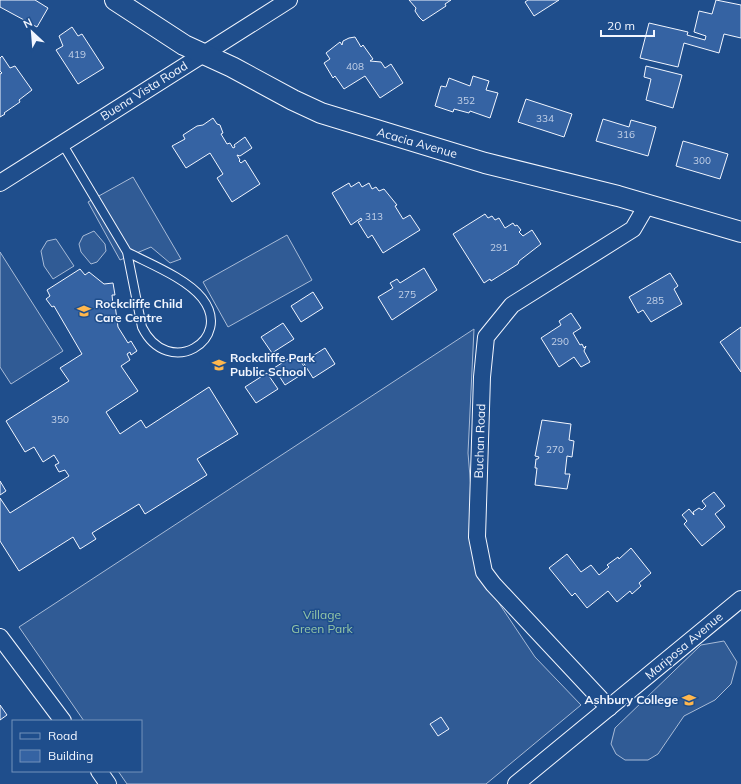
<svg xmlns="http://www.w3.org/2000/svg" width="741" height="784" font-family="Mulish,sans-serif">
	<rect width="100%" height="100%" fill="#1f4e8c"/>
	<g fill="#305b95" stroke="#a8bbd7">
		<polygon points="133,177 181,259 170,263 151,247 120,260 88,202"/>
		<polygon points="94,231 105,244 106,251 97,262 91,264 81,252 79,244 83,236"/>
		<polygon points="287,235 312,280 228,327 203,282"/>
		<polygon points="56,239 74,266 53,279 44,266 41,251 47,241"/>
		<polygon points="0,252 63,351 11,384 0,367"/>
		<polygon points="474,329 468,453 478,572 535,657 581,705 486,784 127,784 118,771 141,771 141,721 84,721 19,627"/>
		<polygon points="724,641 737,662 731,684 715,700 684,716 658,754 648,760 625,760 616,754 611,744 615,728 701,645"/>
	</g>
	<g fill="#3563a3" stroke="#f2f6ff">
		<polygon points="0,0 35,0 48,8 37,27 0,7"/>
		<polygon points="409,0 451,0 445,4 446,6 423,21 419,17 415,11 416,8"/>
		<polygon points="528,0 559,0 534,16 525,2"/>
		<polygon points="716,0 741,5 741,38 724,34 719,53 684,43 678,67 640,58 649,23 688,32 687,35 705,40 706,36 694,32 699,11 712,14"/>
		<polygon points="72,27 78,36 82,34 104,68 78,84 56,50 63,46 59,36"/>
		<polygon points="355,37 361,47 363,45 373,59 370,61 381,62 385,68 391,64 403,83 380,98 365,76 344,89 335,76 333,78 324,63 330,59 326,53 340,42 342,45 343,41 349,38"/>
		<polygon points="2,56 10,68 15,66 32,90 19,100 20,102 4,113 5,114 0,117 0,74 2,73 0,71 0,58"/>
		<polygon points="646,66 682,75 673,108 646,100 651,79 644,77"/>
		<polygon points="473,76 489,81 486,90 498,93 490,118 470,111 469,113 454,109 453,112 435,106 441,86 446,87 449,78 470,86"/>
		<polygon points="526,99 572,114 564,137 518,122"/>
		<polygon points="213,118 217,124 220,125 223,133 221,134 227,144 230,143 233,148 235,147 234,145 245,137 252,148 240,156 237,155 240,160 239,161 241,163 245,160 260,184 232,202 217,178 223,174 210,153 186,168 172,146 185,139 183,135 197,126 203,125"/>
		<polygon points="603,119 629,127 631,120 656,127 648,156 596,141"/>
		<polygon points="683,141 728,154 720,179 676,166"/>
		<polygon points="359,182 362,187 369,183 372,189 376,187 379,191 384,189 397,205 395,206 403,219 410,215 420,230 383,253 372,235 368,238 358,222 362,220 361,218 351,225 332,193 349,183 351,187"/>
		<polygon points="485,214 488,218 492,216 495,220 499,218 505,228 513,223 515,226 517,225 521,230 519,232 523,236 532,230 541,244 519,261 518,264 491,281 490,279 484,283 453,234"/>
		<polygon points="424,268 437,290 392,320 378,297 393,288 390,283 397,279 400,283"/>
		<polygon points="80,269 85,275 89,272 104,284 113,283 115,295 112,295 113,305 115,305 118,327 128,343 131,341 137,351 131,355 130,352 127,354 130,360 121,366 138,391 106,412 120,434 141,420 146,428 209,387 238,434 197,459 207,475 145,514 139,504 92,533 96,539 80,549 73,537 19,571 0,541 0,498 10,513 69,476 65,470 59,472 55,465 59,463 54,455 43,462 34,447 25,452 6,421 69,381 60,368 82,354 54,306 52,307 46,299 50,296 47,290"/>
		<polygon points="670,273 678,286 674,289 682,304 651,322 643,310 638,313 629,297"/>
		<polygon points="313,292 323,308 301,322 291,306"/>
		<polygon points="571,313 581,328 573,333 580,345 582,344 584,348 586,346 584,351 590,362 581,367 574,357 559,367 541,338 561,325 559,321"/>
		<polygon points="283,323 294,339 272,353 261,337"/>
		<polygon points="741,327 741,372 720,342"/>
		<polygon points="325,348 335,364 313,378 303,362"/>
		<polygon points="296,354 307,371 285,385 274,368"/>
		<polygon points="267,373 278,389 256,403 245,387"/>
		<polygon points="542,420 571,424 569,440 574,441 572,457 567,456 565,474 570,474 567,489 535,485 537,468 535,468 536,459 538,459 539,457 535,456"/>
		<polygon points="0,481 6,491 0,495"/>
		<polygon points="714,492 725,506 715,514 725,527 702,546 684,524 687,521 682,515 689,509 694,515 693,512 699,508 702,510 706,506 702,501"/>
		<polygon points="631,548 651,573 639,583 641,586 632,594 630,591 617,602 608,591 587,608 575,593 572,596 549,568 567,554 581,572 591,565 599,575 609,567 607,565 618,557 619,559"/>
		<polygon points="0,705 7,715 0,720"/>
		<polygon points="441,717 449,729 438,736 430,724"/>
	</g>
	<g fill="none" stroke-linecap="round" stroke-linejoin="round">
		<defs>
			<path id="service" d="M62,143L127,252L142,327C168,380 235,340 202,298C186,278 150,264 127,252"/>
			<g id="minor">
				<polyline points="0,183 289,0"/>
				<polyline points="0,637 63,721"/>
				<polyline points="609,708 493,584 484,572 477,537 482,377 486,337 512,305 633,229 647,205"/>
				<polyline points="99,771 108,784"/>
				<polyline points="516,784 741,599"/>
			</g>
			<polyline id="tertiary" points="115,0 184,45 232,67 293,100 321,113 485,163 618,196 741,232"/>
		</defs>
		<use href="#service" stroke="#f2f6ff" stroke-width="10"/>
		<use href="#minor" stroke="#f2f6ff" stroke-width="18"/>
		<use href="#tertiary" stroke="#f2f6ff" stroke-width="22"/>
		<use href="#service" stroke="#1f4e8c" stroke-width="8"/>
		<use href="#minor" stroke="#1f4e8c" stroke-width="16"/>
		<use href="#tertiary" stroke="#1f4e8c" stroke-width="20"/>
	</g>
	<defs>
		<symbol id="school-bare" viewBox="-9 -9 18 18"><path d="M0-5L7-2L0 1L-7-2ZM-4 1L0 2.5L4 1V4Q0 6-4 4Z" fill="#ffb74d" stroke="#1f4e8c" stroke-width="2.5" paint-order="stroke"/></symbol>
	</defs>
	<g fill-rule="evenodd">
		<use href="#school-bare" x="74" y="301" width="20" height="20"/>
		<use href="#school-bare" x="209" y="355" width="20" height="20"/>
		<use href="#school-bare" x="679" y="690" width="20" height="20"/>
	</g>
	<g text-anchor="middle" stroke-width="3" stroke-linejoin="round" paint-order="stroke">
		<g font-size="10" fill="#c3d1e8">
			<text x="77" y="58">419</text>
			<text x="355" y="70">408</text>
			<text x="466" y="104">352</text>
			<text x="545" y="122">334</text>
			<text x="626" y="138">316</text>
			<text x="702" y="164">300</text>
			<text x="374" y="220">313</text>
			<text x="499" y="251">291</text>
			<text x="407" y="298">275</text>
			<text x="655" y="304">285</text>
			<text x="560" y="345">290</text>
			<text x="60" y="423">350</text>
			<text x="555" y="453">270</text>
		</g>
		<g font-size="12" fill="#f2f6ff" stroke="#1f4e8c">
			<text transform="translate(144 91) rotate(-32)" y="4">Buena Vista Road</text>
			<text transform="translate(417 143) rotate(16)" y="4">Acacia Avenue</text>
			<text transform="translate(480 441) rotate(-88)" y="4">Buchan Road</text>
			<text transform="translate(684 646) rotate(-40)" y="4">Mariposa Avenue</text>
		</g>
		<g font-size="12" font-weight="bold" fill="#f2f6ff" stroke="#1f4e8c" text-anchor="start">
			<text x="95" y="308">Rockcliffe Child<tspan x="95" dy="14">Care Centre</tspan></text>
			<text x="230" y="362">Rockcliffe Park<tspan x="230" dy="14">Public School</tspan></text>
			<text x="678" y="704" text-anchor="end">Ashbury College</text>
		</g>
		<g font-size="12" fill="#97c8a6" stroke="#1f4e8c">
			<text x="322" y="619">Village<tspan x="322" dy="14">Green Park</tspan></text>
		</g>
	</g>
	<rect x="12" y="720" width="130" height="52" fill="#1f4e8c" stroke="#7391ba"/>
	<rect x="20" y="733" width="20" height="6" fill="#1f4e8c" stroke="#7391ba"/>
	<text x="48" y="740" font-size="12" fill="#f2f6ff">Road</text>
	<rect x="20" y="750" width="20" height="12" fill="#3563a3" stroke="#7391ba"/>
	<text x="48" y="760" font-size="12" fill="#f2f6ff">Building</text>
	<g transform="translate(32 32) rotate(334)" stroke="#1f4e8c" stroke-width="3" paint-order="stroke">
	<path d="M0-3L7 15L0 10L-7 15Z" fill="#f2f6ff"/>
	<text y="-6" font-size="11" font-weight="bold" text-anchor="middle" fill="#f2f6ff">N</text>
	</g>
	<path d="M601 30v6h53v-6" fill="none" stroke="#f2f6ff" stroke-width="2"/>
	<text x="607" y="30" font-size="12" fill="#f2f6ff" stroke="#1f4e8c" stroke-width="3" paint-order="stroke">20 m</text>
</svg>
